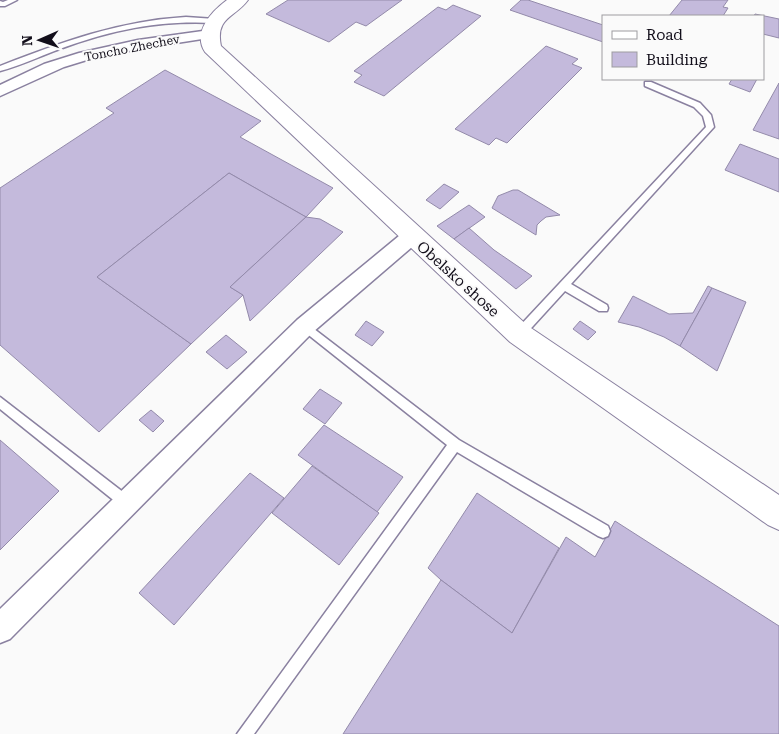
<svg xmlns="http://www.w3.org/2000/svg" width="779" height="734" font-family="'Roboto Serif',serif">
	<rect width="100%" height="100%" fill="#fafafa"/>
	<g fill="#c4badc" stroke="#938aaa">
		<polygon points="288,0 402,0 366,26 356,22 329,42 266,14"/>
		<polygon points="521,0 528,0 603,25 603,42 510,10"/>
		<polygon points="682,0 728,0 723,7 728,8 723,16 669,16"/>
		<polygon points="453,5 481,16 384,96 354,82 362,75 354,71 438,7 446,10"/>
		<polygon points="755,14 779,19 779,38 763,34 763,16 754,16"/>
		<polygon points="546,46 578,59 572,64 582,68 507,143 496,138 489,145 455,129"/>
		<polygon points="165,70 261,121 240,137 333,188 306,217 229,173 97,277 191,344 99,432 0,345 0,188 114,113 106,108"/>
		<polygon points="732,79 757,79 750,92 729,84"/>
		<polygon points="779,83 779,139 753,130"/>
		<polygon points="740,144 779,159 779,192 725,170"/>
		<polygon points="229,173 306,217 230,287 243,295 191,344 97,277"/>
		<polygon points="444,184 459,192 440,209 426,200"/>
		<polygon points="513,190 518,190 560,215 546,217 541,221 537,225 536,235 492,208 498,196"/>
		<polygon points="469,205 485,217 454,239 437,226"/>
		<polygon points="306,217 320,219 343,232 250,321 243,295 230,287"/>
		<polygon points="469,228 494,250 532,276 516,289 454,239"/>
		<polygon points="708,286 712,288 680,346 664,337 639,327 618,322 633,296 669,314 693,313"/>
		<polygon points="712,288 746,302 717,371 680,346"/>
		<polygon points="366,321 384,332 372,346 355,335"/>
		<polygon points="580,321 596,332 588,340 573,329"/>
		<polygon points="226,335 247,352 227,369 206,352"/>
		<polygon points="320,389 342,403 325,424 303,409"/>
		<polygon points="151,410 164,421 153,432 139,420"/>
		<polygon points="324,425 403,477 377,512 298,455"/>
		<polygon points="0,440 59,491 0,550"/>
		<polygon points="312,466 379,513 339,565 272,513"/>
		<polygon points="250,473 284,498 174,625 139,593"/>
		<polygon points="477,493 559,548 512,633 441,580 428,568"/>
		<polygon points="615,521 779,626 779,734 343,734 441,580 512,633 566,537 595,557"/>
	</g>
	<g fill="none" stroke-linecap="round" stroke-linejoin="round">
		<defs>
			<g id="service">
				<polygon points="8,0 17,0 5,6 0,6 0,1 3,2"/>
				<path d="M186,17L215,19L219,21L215,23C158,20 111,30 57,50C38,57 20,66 0,71V66C62,42 119,21 186,17Z"/>
				<polygon points="645,82 651,82 700,103 711,115 714,127 571,284 607,305 608,308 607,311 599,311 565,291 523,337 515,337 514,334 515,331 706,127 703,116 694,107 645,86"/>
				<polygon points="305,322 459,440 608,526 610,531 608,536 603,538 598,536 457,452 254,734 237,734 447,445 301,329 300,326 301,323"/>
				<polygon points="0,397 132,499 133,503 132,507 127,509 122,507 0,409"/>
			</g>
			<g id="minor">
				<polygon points="210,30 215,31 217,34 215,37 138,49 90,59 64,67 0,96 0,85 44,64 79,53 138,40"/>
				<polygon points="412,229 419,231 422,236 419,241 313,332 10,639 0,643 0,609 297,320 405,231"/>
			</g>
			<path id="tertiary" d="M227,0H248C235,18 215,17 221,46L528,326L779,495V530L768,525L510,342L205,52C192,32 212,11 227,0Z"/>
		</defs>
		<use href="#service" stroke="#8a81a0" stroke-width="3"/>
		<use href="#minor" stroke="#8a81a0" stroke-width="3"/>
		<use href="#tertiary" stroke="#8a81a0" stroke-width="2"/>
		<use href="#service" fill="#fff" fill-rule="evenodd"/>
		<use href="#minor" fill="#fff" fill-rule="evenodd"/>
		<use href="#tertiary" fill="#fff" fill-rule="evenodd"/>
	</g>
	<g text-anchor="middle" stroke-width="4" stroke-linejoin="round" paint-order="stroke">
		<g font-size="12" fill="#120e1a" stroke="#fafafa">
			<text transform="translate(132 48) rotate(-11)" y="4">Toncho Zhechev</text>
		</g>
		<g font-size="15" fill="#120e1a" stroke="#fafafa">
			<text transform="translate(458 279) rotate(42)" y="5">Obelsko shose</text>
		</g>
	</g>
	<rect x="602" y="15" width="162" height="65" fill="#fafafa" stroke="#9d9ca0"/>
	<rect x="612" y="31" width="25" height="8" fill="#ffffff" stroke="#9d9ca0"/>
	<text x="646" y="40" font-size="15" fill="#120e1a">Road</text>
	<rect x="612" y="52" width="25" height="15" fill="#c4badc" stroke="#9d9ca0"/>
	<text x="646" y="65" font-size="15" fill="#120e1a">Building</text>
	<g transform="translate(40 40) rotate(268)" stroke="#fafafa" stroke-width="4" paint-order="stroke">
	<path d="M0-4L9 19L0 12L-9 19Z" fill="#120e1a"/>
	<text y="-8" font-size="14" font-weight="bold" text-anchor="middle" fill="#120e1a">N</text>
	</g>
</svg>
